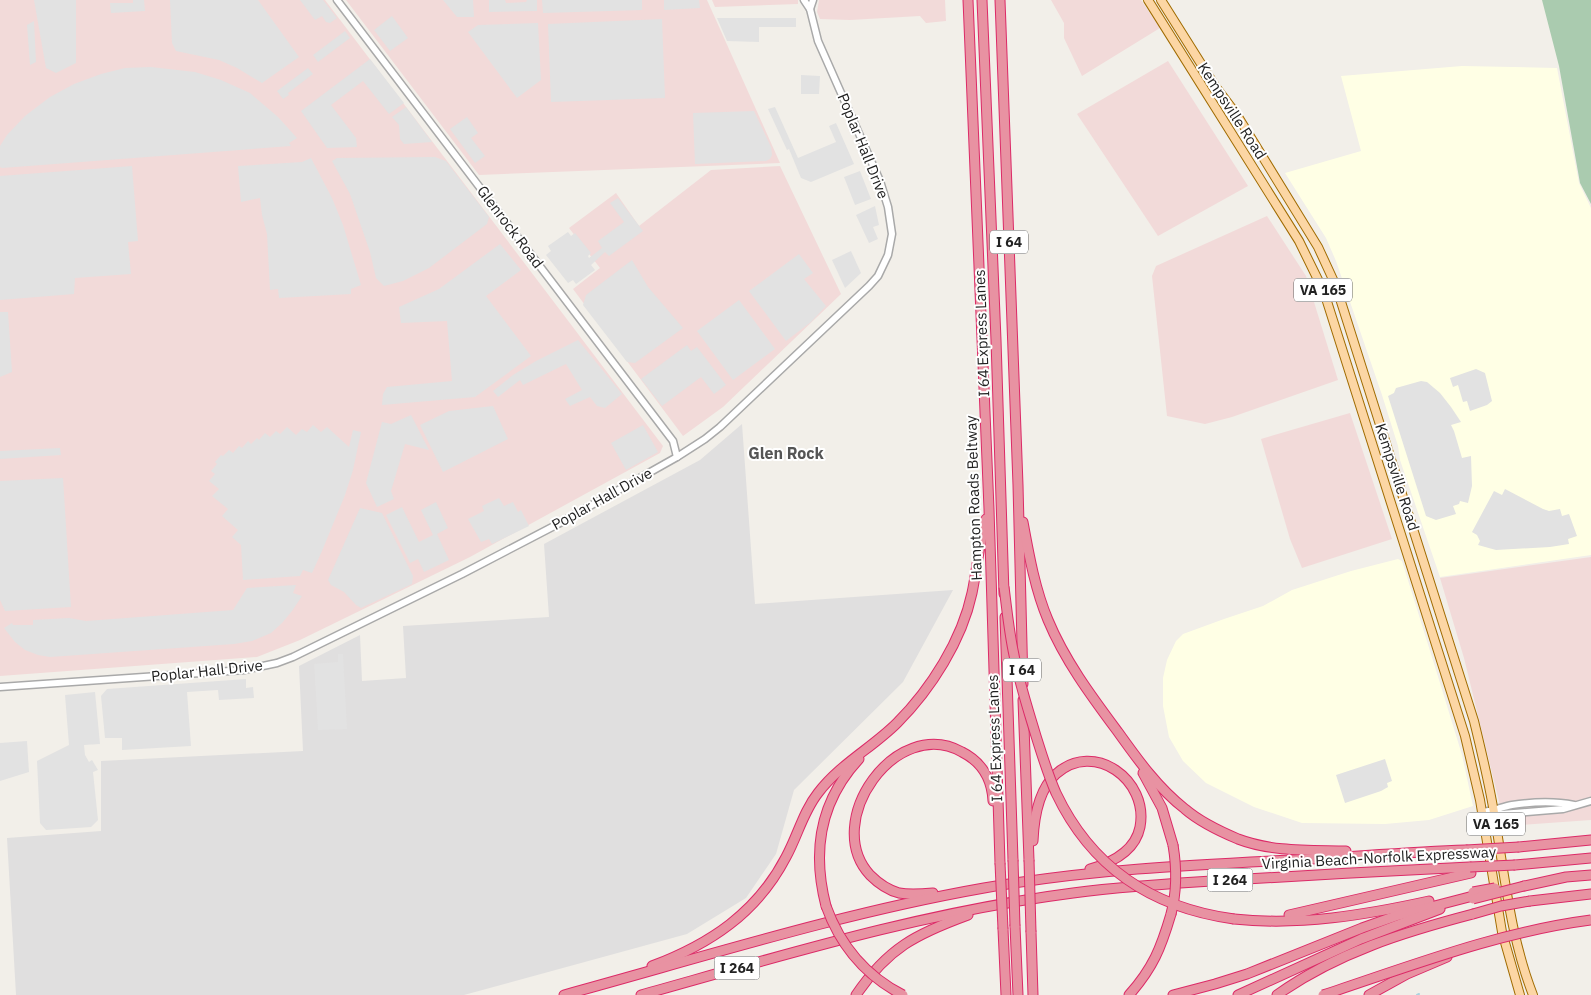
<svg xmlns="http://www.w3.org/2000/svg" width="1591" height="995" font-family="'IBM Plex Sans',sans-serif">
	<rect width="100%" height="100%" fill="#f2efe9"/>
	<polygon fill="#e0dfdf" points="742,424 755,604 953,590 903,682 794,790 776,854 746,898 687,934 464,995 16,995 7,838 101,831 101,761 303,751 299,666 360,635 362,681 406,678 403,626 549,617 544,544 700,460"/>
	<g fill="#f2dad9">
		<polygon points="0,0 325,0 663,446 660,453 470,557 300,640 257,657 0,676"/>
		<polygon points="346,0 707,0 780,163 479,175"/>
		<polygon points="712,0 798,0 798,4 715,7"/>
		<polygon points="819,0 945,0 946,21 926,23 920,16 850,20 820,19 817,12"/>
		<polygon points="1051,0 1141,0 1160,28 1082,76 1064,38 1064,23"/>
		<polygon points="1168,61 1248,186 1158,236 1077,114"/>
		<polygon points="780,166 841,294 723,407 683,436 573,289 600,268 569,228 616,193 639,226 711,170"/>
		<polygon points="1267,216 1306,276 1338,380 1232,417 1205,424 1167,416 1152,276 1156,266"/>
		<polygon points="1350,413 1392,539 1302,568 1290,539 1261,439"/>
		<polygon points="1591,557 1591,820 1505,826 1464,658 1440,578"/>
	</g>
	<g fill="#ffffe5">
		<polygon points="1462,66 1557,68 1579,183 1591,208 1591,555 1440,577 1400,460 1398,446 1382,395 1336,261 1326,238 1285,173 1361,151 1341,76"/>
		<polygon points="1398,559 1402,561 1440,683 1462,755 1473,806 1429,820 1385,824 1302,823 1254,807 1206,783 1183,761 1169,737 1163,706 1163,678 1167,660 1176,641 1183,634 1224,619 1263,606 1292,590 1351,571"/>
	</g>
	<polygon fill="#aacbaf" points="1542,0 1591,0 1591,204 1580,183 1559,66"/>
	<g fill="#e2e2e2">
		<polygon points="34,0 76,0 76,63 56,73 46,68"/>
		<polygon points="133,0 144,0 145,11 111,13 110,3 133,3"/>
		<polygon points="170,0 258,0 299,57 262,83 237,68 219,60 176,51 172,43"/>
		<polygon points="300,0 323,0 337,18 330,23 326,22 322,16 315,20"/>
		<polygon points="443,0 473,0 474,17 457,17"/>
		<polygon points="489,0 505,0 506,3 526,2 527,0 537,0 537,11 489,12"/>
		<polygon points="542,0 642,0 642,10 543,13"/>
		<polygon points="664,0 699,0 700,8 664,10"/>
		<polygon points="392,16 408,38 390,51 374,30"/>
		<polygon points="717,18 796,18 796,27 759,27 759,42 727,41"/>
		<polygon points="662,19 665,98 551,102 548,24"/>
		<polygon points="34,21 36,62 30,65 27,25"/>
		<polygon points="538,23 541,80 517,98 468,32 478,25"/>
		<polygon points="345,31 350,38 318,62 313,55"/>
		<polygon points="370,59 404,103 389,114 363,81 331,105 356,138 357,147 327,148 301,111"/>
		<polygon points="151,67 195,72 221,80 250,93 278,117 297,138 289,143 291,146 2,168 0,167 0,146 7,135 25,116 50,97 74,84 101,74 125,68"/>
		<polygon points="308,68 313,74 288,93 289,95 283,99 277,91"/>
		<polygon points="801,75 820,76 819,94 801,94"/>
		<polygon points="406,107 432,142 404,144 400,139 399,125 392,117"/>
		<polygon points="775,107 798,158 836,142 829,126 836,123 854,164 811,182 801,178 789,149 787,150 768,109"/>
		<polygon points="754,111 771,147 772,155 770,159 766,161 695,164 693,113"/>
		<polygon points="467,117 478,133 471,138 485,156 475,163 450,129"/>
		<polygon points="435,157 446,161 489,217 487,224 429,268 403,281 384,286 376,278 370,252 350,194 332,161 337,158"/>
		<polygon points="311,158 332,198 343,225 361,285 351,289 351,294 279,298 278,289 270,290 267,234 262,215 260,198 241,202 238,166 302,162"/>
		<polygon points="132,166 138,241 128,242 131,274 75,278 74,294 0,300 0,176"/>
		<polygon points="860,171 871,199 855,205 844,177"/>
		<polygon points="618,198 643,231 609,256 605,252 591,265 595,270 576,284 573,280 568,283 546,255 551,251 548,246 568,232 571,236 575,233 591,253 588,256 589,258 602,248 598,241 624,222 610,203"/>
		<polygon points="875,206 879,225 873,227 878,239 869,243 856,215"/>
		<polygon points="500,244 521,270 486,296 531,356 475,397 382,405 383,394 387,387 452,381 447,321 401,323 399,307 439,289"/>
		<polygon points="851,251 861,273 845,288 832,260"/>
		<polygon points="799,254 813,273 804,279 826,306 811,322 786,341 749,291"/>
		<polygon points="632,260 648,287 683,328 635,363 627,362 583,305 586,295"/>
		<polygon points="739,300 775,349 733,380 697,331"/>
		<polygon points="0,312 8,312 12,372 0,377"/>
		<polygon points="578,340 622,394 605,408 597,406 590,397 570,406 565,399 582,390 566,364 523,385 520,380 498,397 493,391 513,375 536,361"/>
		<polygon points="687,345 691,351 697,347 726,385 714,394 701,377 662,406 641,379"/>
		<polygon points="1476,369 1485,373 1492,401 1487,405 1470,411 1467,401 1463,402 1458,385 1453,387 1450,378"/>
		<polygon points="1421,381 1427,382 1440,393 1451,407 1461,422 1451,425 1454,431 1462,458 1471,456 1472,486 1468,503 1460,501 1459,504 1453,506 1456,514 1436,520 1426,516 1388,396 1394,393 1396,388"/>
		<polygon points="493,406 508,439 443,472 420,425 449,411"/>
		<polygon points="411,415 429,450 405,444 391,491 394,499 377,507 366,483 382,422 391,424"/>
		<polygon points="313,425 321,432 327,427 349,447 353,430 361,432 353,470 345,495 322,551 312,573 303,570 300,576 243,580 241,545 232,537 238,530 222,516 228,509 212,496 219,489 209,481 215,474 211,471 217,464 215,462 221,455 223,456 229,450 233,453 239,446 242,448 248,441 251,444 257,438 259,440 265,433 270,437 276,431 280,434 287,427 296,435 302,429 307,432"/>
		<polygon points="643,425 658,452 626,470 611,443"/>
		<polygon points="60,448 61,455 0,459 0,451"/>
		<polygon points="63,478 71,607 5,611 0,600 0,481"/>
		<polygon points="1505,489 1543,509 1549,511 1560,509 1562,516 1569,514 1577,536 1568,539 1569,544 1550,547 1496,550 1478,545 1480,541 1477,535 1472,532 1494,491 1502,495"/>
		<polygon points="499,498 504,506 513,502 518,512 521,510 529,526 492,544 489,539 481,542 468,519 484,511 482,506"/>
		<polygon points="436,502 448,528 437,534 449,560 424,572 418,559 410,563 386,515 402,507 419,542 433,535 421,510"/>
		<polygon points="360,508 382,513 413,576 412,584 361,608 356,605 344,592 331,585 328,580"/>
		<polygon points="296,585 293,593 302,596 292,611 282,623 271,633 252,641 234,644 50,657 38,655 25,650 15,642 4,628 12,623 13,625 33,625 33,620 69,618 86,621 233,610 247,588"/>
		<polygon points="338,654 343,654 347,729 318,730 314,664 338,662"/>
		<polygon points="246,679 246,688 253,687 254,698 219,700 218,690 187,692 191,746 122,750 122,738 105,738 101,696 107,689"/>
		<polygon points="95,692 100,744 84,745 85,755 89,762 92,760 98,770 93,772 98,820 91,827 46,830 40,823 37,761 69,745 65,695"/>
		<polygon points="27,741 29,772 0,781 0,743"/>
		<polygon points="1385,759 1392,781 1387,783 1388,787 1381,791 1345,803 1336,775"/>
	</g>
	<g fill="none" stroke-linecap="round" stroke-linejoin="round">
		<polyline stroke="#aad3df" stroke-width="2" points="1417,995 1419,994"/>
		<defs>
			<g id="minor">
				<polyline points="337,0 673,441 677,457"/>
				<polyline points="810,9 813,0"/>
				<polyline points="0,687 244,670 277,663 293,657 462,574 558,524 677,457 705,439 720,427 869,286 878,276 888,255 892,234 888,207 880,181 818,41 810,9 804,0"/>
				<polyline points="1494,811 1502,814 1563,809 1591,801"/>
				<path d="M1482,812C1494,811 1501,807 1512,805C1532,802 1555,801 1574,805"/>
			</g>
			<g id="major">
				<polyline points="1148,0 1299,241 1324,292 1465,736 1480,800 1502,932 1520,995"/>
				<path d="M1161,0L1215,86L1237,115L1318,247L1336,286L1474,721C1482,754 1490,786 1495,819C1505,878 1511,939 1533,995"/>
			</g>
			<g id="highway">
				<polyline points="968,0 989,509 1000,863"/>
				<polyline points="982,0 996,340 1004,594"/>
				<polyline points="1000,0 1018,485 1023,684"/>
				<path d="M1023,522C1029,555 1035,589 1048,620C1065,661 1092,697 1118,732C1138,760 1158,788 1185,809C1200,822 1219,831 1238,839C1272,852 1310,850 1346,851"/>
				<polyline points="1005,617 1013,860"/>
				<polyline points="1023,700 1029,860"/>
				<polyline points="1143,773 1162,808 1173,845"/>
				<path d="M1033,841C1034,818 1038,790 1056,774C1094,740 1149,780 1140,827C1135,852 1111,863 1090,869"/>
				<polyline points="1519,847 1591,840"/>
				<polyline points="1515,865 1591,858"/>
				<polyline points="1524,886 1566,877 1591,875"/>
				<path d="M933,893C922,894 910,895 899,893C888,890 878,883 870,875C821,822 896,715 962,752C982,762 992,780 993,801"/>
				<polyline points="1530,901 1591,894"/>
				<path d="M826,906C812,852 820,801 859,759"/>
				<polyline points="1289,915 1471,873"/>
				<path d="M1234,919C1300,926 1365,915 1429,901"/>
				<polyline points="1015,926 1018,995"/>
				<polyline points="1003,929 1006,995"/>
				<polyline points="1031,932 1033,995"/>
				<path d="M652,966C710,944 757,913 786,857C798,835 803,812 818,793C840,764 872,748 897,723C931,689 962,640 972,593C977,569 979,544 986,519"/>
				<path d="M564,995C703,957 842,913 984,888C1086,870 1188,865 1291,860C1350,857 1408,852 1466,850"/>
				<path d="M641,995C784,955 925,912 1073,893C1125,886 1177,883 1229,880C1309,875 1390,871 1470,867"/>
				<path d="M856,995C888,948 916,934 968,915"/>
				<path d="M1129,995C1153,968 1161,948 1171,914"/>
				<polyline points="1173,995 1215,984 1247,974 1362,928 1396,916 1473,896"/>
				<polyline points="1238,995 1361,939 1440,909"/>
				<path d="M1277,995C1336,953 1404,932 1473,914"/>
				<polyline points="1369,995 1407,974 1447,957"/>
			</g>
		</defs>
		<use href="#minor" stroke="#a9a9a9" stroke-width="9"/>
		<use href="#major" stroke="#a06b00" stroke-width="10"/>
		<use href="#highway" stroke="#dc2a67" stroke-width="11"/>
		<use href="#minor" stroke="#fff" stroke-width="6"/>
		<use href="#major" stroke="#fcd6a4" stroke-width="8"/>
		<use href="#highway" stroke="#e892a2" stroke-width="9"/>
		<defs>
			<g id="highway-bridge">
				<path d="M1004,587C1007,610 1009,632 1014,655C1019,682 1028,709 1036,736C1042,755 1048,775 1056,793C1092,869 1153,908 1234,919"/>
				<polyline points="1466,850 1519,847"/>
				<polyline points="1013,860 1015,926"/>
				<polyline points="1029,860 1031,932"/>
				<polyline points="1000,863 1003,929"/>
				<polyline points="1470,867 1515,865"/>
				<polyline points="1473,892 1495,888"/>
				<polyline points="1473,899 1524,886"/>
				<path d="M826,906C840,945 866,976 903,995"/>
				<path d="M1171,914C1177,891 1177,869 1173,845"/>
				<polyline points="1473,914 1501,906 1530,901"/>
				<path d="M1323,995C1411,966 1498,932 1591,920"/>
			</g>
		</defs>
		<use href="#highway-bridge" stroke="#dc2a67" stroke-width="11" stroke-linecap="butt"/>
		<use href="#highway-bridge" stroke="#e892a2" stroke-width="9"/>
	</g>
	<g text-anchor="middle" stroke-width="4" stroke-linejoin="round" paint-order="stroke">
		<g fill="#fff" stroke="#646464" stroke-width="1">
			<rect x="990" y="230.5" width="38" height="23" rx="4"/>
			<rect x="1294" y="278.5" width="58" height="23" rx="4"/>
			<rect x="1003" y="658.5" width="38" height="23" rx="4"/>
			<rect x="1467" y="812.5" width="58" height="23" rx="4"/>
			<rect x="1207.5" y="868.5" width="45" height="23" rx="4"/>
			<rect x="714.5" y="956.5" width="45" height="23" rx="4"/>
		</g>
		<g font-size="14" font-weight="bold" fill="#222">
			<text x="1009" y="247">I 64</text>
			<text x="1323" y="295">VA 165</text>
			<text x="1022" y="675">I 64</text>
			<text x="1496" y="829">VA 165</text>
			<text x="1230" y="885">I 264</text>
			<text x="737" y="973">I 264</text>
		</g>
		<g font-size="15" fill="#222" stroke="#fff">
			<text transform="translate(1232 111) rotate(57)" y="5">Kempsville Road</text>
			<text transform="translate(863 146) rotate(68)" y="5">Poplar Hall Drive</text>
			<text transform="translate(510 227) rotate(53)" y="5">Glenrock Road</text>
			<text transform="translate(982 333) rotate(-92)" y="5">I 64 Express Lanes</text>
			<text transform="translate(1397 477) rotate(72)" y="5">Kempsville Road</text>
			<text transform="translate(974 498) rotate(-92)" y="5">Hampton Roads Beltway</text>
			<text transform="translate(602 499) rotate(-29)" y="5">Poplar Hall Drive</text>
			<text transform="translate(207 671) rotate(-6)" y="5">Poplar Hall Drive</text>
			<text transform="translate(995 738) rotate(-92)" y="5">I 64 Express Lanes</text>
			<text transform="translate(1379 858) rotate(-3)" y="5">Virginia Beach-Norfolk Expressway</text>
		</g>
		<g font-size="16" font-weight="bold" fill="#555" stroke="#fff">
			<text x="786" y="459">Glen Rock</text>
		</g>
	</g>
</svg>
